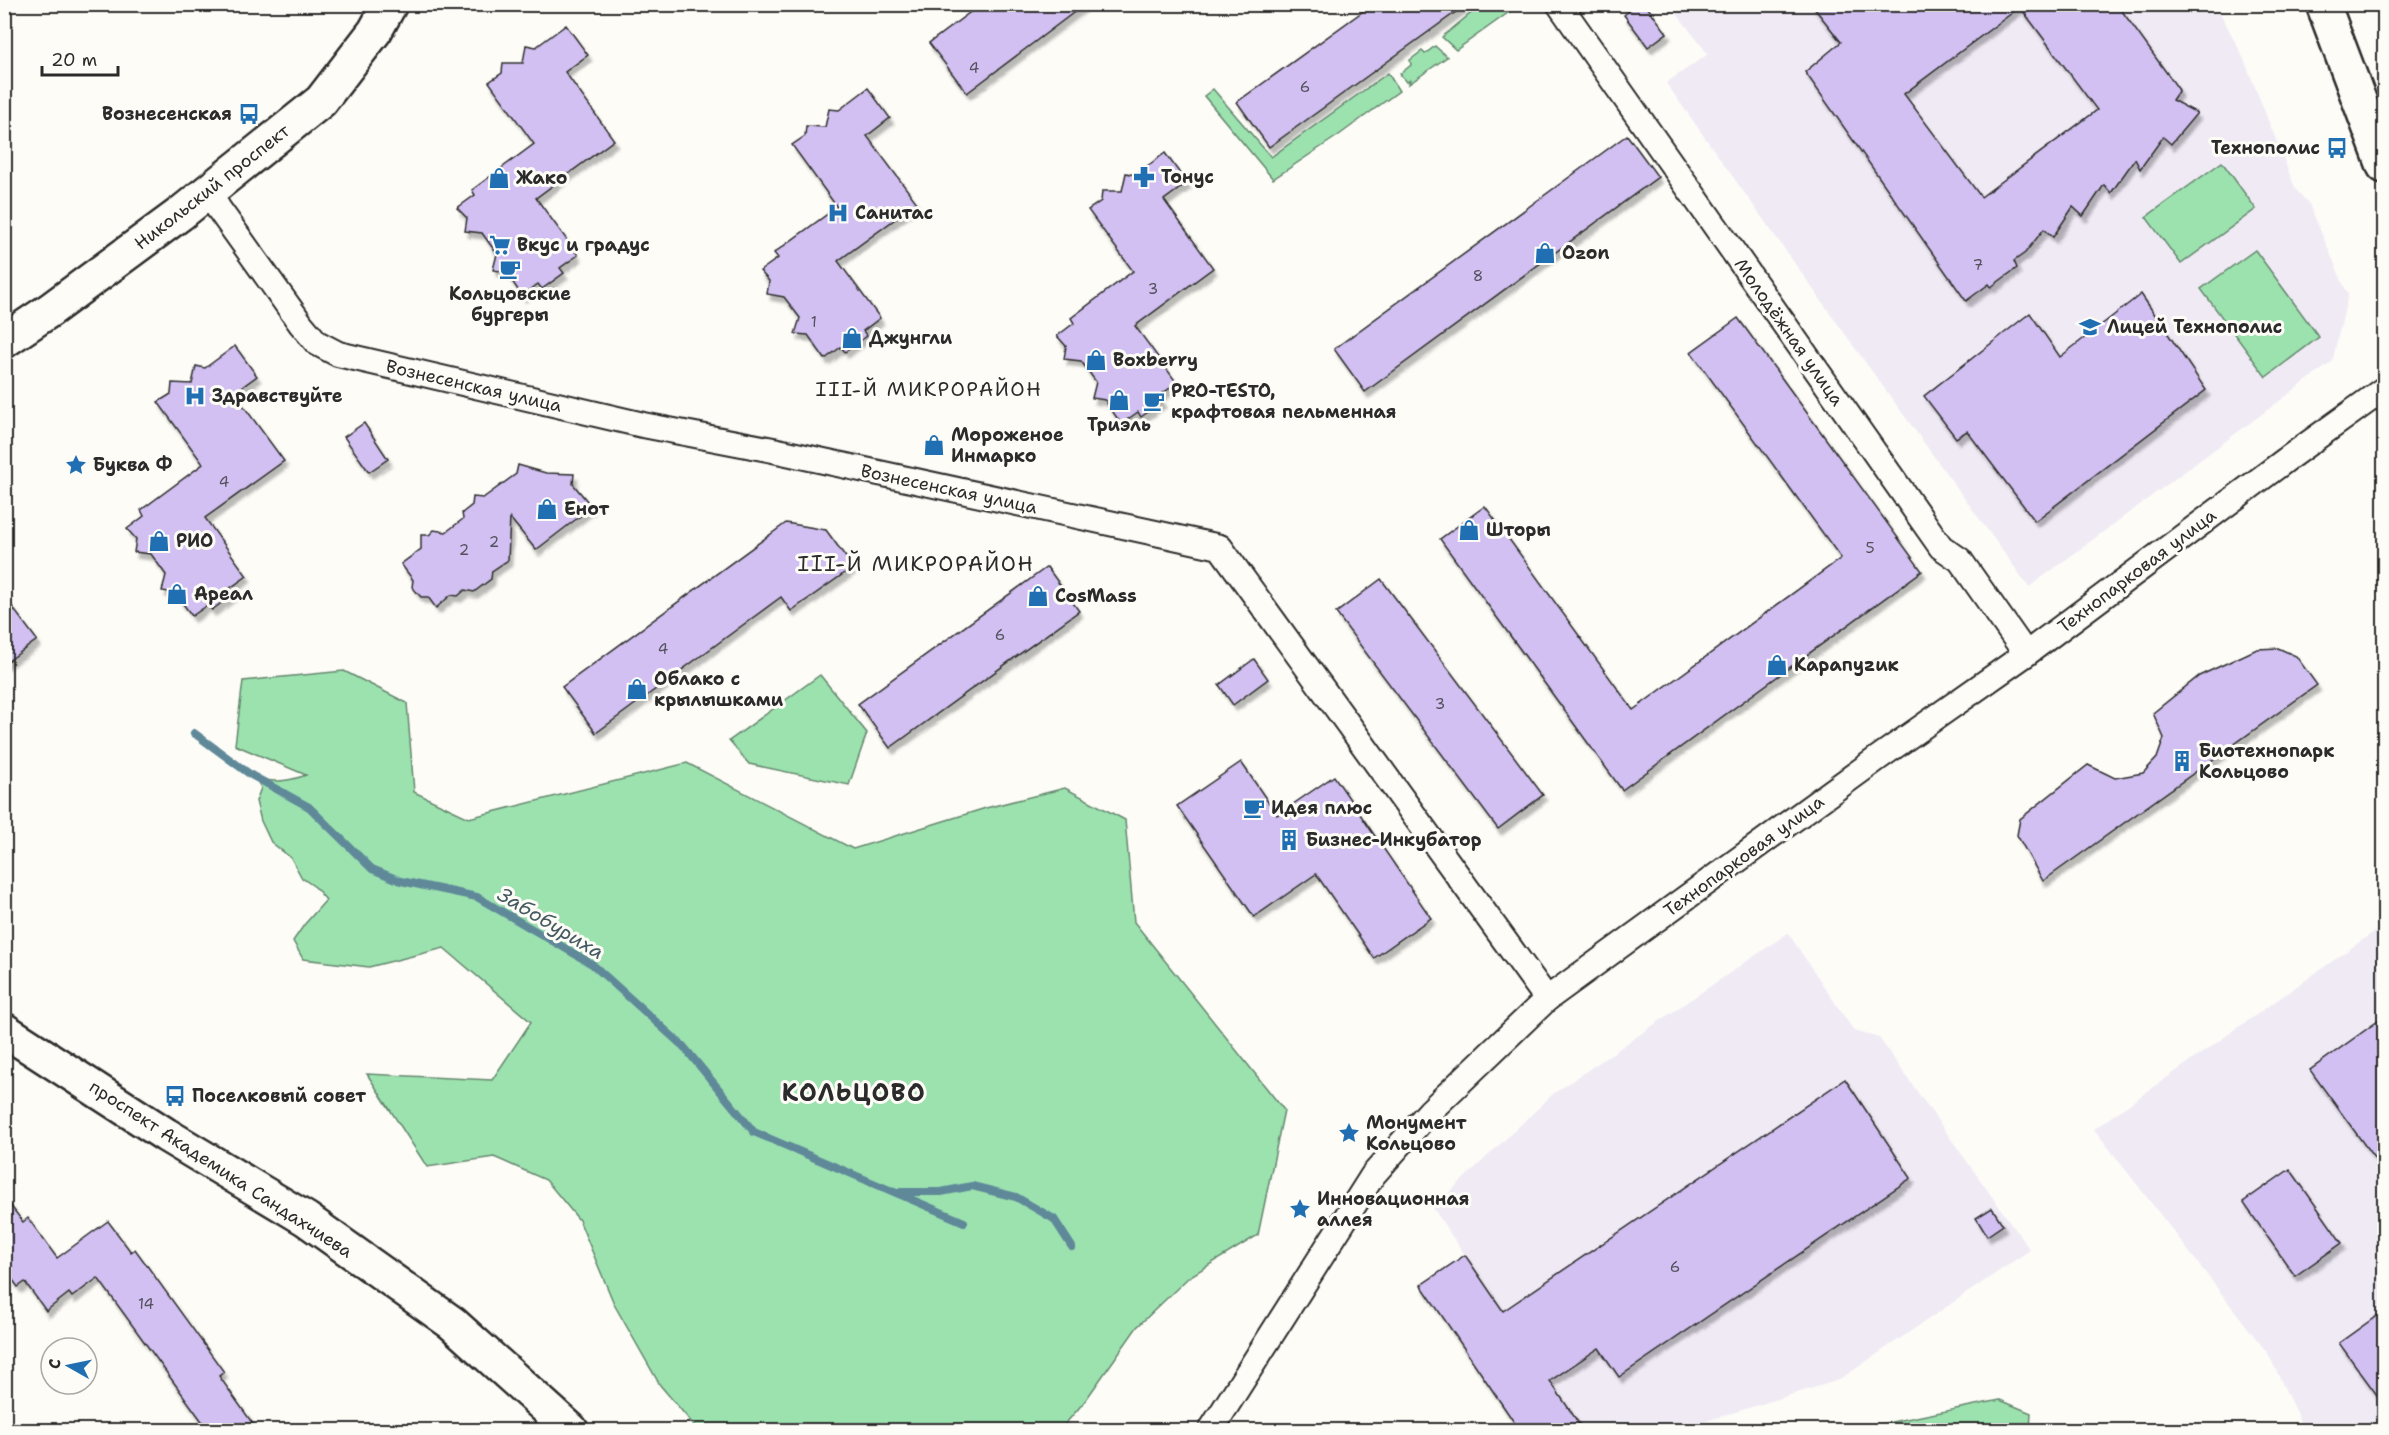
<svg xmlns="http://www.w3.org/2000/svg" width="2389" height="1435" font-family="'Shantell Sans',sans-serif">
	<defs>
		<filter id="shadow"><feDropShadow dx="3.5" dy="6" stdDeviation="1.5" flood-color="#0004"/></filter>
	</defs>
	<rect width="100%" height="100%" fill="#fdfcf7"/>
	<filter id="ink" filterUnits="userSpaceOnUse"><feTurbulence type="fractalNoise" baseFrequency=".0167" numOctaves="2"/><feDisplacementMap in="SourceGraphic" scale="12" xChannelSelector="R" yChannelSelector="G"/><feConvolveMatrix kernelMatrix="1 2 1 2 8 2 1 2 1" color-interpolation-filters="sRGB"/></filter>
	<g filter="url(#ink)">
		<g fill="#f0eaf5">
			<polygon points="1670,5 2216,5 2243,57 2296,190 2309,204 2348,295 2332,362 2029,587 1863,359 1666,83 1708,54"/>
			<polygon points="2384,925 2384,1430 2304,1430 2269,1355 2094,1129"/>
			<polygon points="1788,933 1854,1031 1879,1038 2030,1250 1839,1380 1677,1430 1520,1430 1421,1285 1465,1255 1433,1208 1553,1094"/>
		</g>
		<g fill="#9ce2af" stroke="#64866d" stroke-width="1.5">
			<polygon points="1481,5 1519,5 1456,50 1442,37"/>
			<polygon points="1435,46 1447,57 1409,84 1410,80 1407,82 1400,74 1411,65 1410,60 1422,51 1425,54"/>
			<polygon points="1388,73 1399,91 1339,135 1273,179 1204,96 1213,89 1271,157"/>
			<polygon points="2222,162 2256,209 2181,264 2146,217"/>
			<polygon points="2255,250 2319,337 2266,377 2201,289"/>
			<path d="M344,671L407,703L414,792L469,818L687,763L853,849L986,808L1065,788L1125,820L1134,922L1284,1110L1258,1235L1189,1277L1137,1327L1085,1401L1060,1430H698L660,1385L615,1306L579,1220L546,1180L494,1157L427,1167L367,1074L492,1080L531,1022L444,948L369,967L303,959L293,941L304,925L326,900L315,887L302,878L291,858L271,842L261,821L256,801L261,788L256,779L258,776C270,785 293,780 306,775L235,745L243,681Z"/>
			<polygon points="820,675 867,733 849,785 749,764 729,741"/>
			<polygon points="2000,1400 2031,1413 2030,1430 1859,1430 1872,1426"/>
		</g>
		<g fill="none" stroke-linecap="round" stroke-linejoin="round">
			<g stroke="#5f8999" stroke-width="8">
				<polyline points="194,733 251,775 309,807 372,869 401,881 477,897 592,964 684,1047 754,1132 964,1222"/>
				<polyline points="901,1192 941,1192 972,1186 1016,1197 1054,1219 1072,1247"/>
			</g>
		</g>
		<g fill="#d1c0f1" stroke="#2b2b2b" stroke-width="1.5" fill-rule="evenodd" filter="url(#shadow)">
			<polygon points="981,4 1085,4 967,93 929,43"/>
			<polygon points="1373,4 1467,4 1269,147 1237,102"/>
			<polygon points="1637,4 1645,4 1667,33 1648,47 1624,15"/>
			<path d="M1811,4H2117L2179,90L2172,100L2197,113L2171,144L2163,137L2140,169L2135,159L2111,193L2104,185L2083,216L2073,207L2053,237L2044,229L2025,253L2014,261L2017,268L1991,287L1989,284L1966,301L1805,72L1841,42ZM2020,7L2097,110L1981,197L1904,94Z"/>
			<polygon points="566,25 588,55 565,72 614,140 536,198 578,255 560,268 564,273 542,289 538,284 522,296 506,272 493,270 497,254 482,233 465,231 467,218 457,208 475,195 472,190 534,144 489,82 502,73 503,63 523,63 526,45 536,47"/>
			<polygon points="868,88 890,118 867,136 917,203 838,261 880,318 863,331 867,336 854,345 845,352 841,347 825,359 808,335 795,334 800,318 784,297 767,294 769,281 760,271 778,258 774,253 837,207 792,145 805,136 806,126 825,127 829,109 839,110"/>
			<polygon points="1627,135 1658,177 1365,392 1334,349"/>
			<polygon points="1165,153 1187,183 1164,200 1213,268 1135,326 1177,383 1159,396 1163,401 1141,417 1138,412 1121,424 1105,400 1092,398 1096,382 1081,361 1064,359 1066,346 1057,336 1074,323 1071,318 1133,271 1088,210 1101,201 1102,191 1122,191 1126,173 1135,175"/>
			<polygon points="2141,294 2206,390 2035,521 1967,431 1956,438 1924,396 2030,313 2060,357"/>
			<polygon points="1738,318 1922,571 1622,790 1440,539 1485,506 1633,710 1841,558 1691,352"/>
			<polygon points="235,346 257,376 234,393 284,461 205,518 247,576 229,589 233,594 212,610 208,605 192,616 175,593 162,591 166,575 151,554 134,552 136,539 127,529 144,516 141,510 203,464 158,402 171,394 172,383 192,384 196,366 205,368"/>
			<polygon points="364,423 388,459 369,472 344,437"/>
			<polygon points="518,465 546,473 574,474 573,484 592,507 536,550 510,518 508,560 492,571 491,579 474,592 465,590 458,596 451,595 436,608 428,597 421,597 412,587 413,580 401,564 421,549 421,535 429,535 434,530 446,532 463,519 462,513 472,505 473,497 483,498 516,474"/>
			<polygon points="786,523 826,530 853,567 791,611 781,597 596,733 562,687"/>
			<polygon points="1047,567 1079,611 890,748 858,704"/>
			<polygon points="1381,579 1543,795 1498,829 1336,613"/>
			<polygon points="4,596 37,640 4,664"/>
			<polygon points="2278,648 2296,656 2317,685 2043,881 2017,835 2020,819 2088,765 2115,778 2143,773 2157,758 2164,738 2153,713 2199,676 2257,649"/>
			<polygon points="1254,659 1268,679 1233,705 1219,685"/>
			<polygon points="1241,762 1277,815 1334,776 1431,918 1374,958 1316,874 1254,917 1177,806"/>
			<polygon points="2385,1016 2385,1173 2310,1070"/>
			<polygon points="1845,1079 1911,1178 1619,1377 1599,1348 1550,1381 1584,1431 1520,1431 1421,1285 1465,1255 1503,1311"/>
			<polygon points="2290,1169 2342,1243 2295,1276 2243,1202"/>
			<polygon points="4,1197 23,1222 28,1218 57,1258 108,1221 131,1252 135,1249 224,1372 219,1376 258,1431 209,1431 98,1278 72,1297 69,1293 46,1311 25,1282 18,1287 4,1268"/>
			<polygon points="1992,1208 2003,1225 1987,1236 1976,1218"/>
			<polygon points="2385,1310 2385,1406 2339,1343"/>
		</g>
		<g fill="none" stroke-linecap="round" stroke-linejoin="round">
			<defs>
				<g id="street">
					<polyline points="1559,4 1941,547 1960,560 2026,654"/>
					<polyline points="210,191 218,208 301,324 317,343 338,354 643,425 773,450 1220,547 1547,999"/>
					<polyline points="1211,1430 1373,1175 1430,1111 1547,999 1878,758 2026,654 2291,456 2384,389"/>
				</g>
				<g id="secondary">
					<polyline points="2323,4 2384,166"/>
					<polyline points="4,341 50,310 180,214 321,101 375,31 390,4"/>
					<polyline points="4,1030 166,1135 306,1219 452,1323 571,1430"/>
				</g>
			</defs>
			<use href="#street" stroke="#2b2b2b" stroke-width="28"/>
			<use href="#secondary" stroke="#2b2b2b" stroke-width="38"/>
			<use href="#street" stroke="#fdfcf7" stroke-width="24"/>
			<use href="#secondary" stroke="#fdfcf7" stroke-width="33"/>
		</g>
	</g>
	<defs>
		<symbol id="bus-bare" viewBox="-9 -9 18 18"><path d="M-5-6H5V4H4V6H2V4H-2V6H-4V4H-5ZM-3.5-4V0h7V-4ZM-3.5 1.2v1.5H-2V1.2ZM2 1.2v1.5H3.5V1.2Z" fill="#1f6fb2" stroke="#fdfcf7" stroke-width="2.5" paint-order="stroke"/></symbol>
		<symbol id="pharmacy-bare" viewBox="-9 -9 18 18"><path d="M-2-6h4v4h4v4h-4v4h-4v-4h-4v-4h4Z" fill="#1f6fb2" stroke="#fdfcf7" stroke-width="2.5" paint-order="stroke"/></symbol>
		<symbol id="shop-bare" viewBox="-9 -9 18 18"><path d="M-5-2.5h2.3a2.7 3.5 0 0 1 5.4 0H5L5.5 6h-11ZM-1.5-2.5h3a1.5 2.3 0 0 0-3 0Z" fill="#1f6fb2" stroke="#fdfcf7" stroke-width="2.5" paint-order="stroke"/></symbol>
		<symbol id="hospital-bare" viewBox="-9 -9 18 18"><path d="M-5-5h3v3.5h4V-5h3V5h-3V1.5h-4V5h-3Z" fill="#1f6fb2" stroke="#fdfcf7" stroke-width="2.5" paint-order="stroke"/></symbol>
		<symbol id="supermarket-bare" viewBox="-9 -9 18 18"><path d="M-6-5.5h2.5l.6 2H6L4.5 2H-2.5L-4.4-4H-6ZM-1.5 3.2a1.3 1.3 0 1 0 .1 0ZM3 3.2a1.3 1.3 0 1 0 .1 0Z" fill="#1f6fb2" stroke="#fdfcf7" stroke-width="2.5" paint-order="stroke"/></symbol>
		<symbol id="cafe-bare" viewBox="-9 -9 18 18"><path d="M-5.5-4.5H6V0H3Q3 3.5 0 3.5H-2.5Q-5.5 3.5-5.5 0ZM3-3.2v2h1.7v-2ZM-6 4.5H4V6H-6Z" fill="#1f6fb2" stroke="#fdfcf7" stroke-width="2.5" paint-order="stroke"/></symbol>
		<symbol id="school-bare" viewBox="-9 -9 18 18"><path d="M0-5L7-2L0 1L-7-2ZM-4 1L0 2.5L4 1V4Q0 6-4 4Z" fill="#1f6fb2" stroke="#fdfcf7" stroke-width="2.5" paint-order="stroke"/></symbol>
		<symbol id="sight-bare" viewBox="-9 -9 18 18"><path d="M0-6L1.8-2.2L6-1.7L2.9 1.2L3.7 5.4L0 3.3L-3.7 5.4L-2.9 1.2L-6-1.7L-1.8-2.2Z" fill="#1f6fb2" stroke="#fdfcf7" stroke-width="2.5" paint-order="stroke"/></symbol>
		<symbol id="building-bare" viewBox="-9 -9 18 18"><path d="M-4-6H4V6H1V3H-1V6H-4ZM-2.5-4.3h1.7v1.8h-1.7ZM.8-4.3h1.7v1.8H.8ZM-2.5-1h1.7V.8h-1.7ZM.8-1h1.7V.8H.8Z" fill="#1f6fb2" stroke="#fdfcf7" stroke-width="2.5" paint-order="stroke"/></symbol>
	</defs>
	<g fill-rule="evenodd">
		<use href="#bus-bare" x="234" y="99" width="30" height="30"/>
		<use href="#bus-bare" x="2322" y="133" width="30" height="30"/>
		<use href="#pharmacy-bare" x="1129" y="162" width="30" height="30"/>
		<use href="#shop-bare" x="484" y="163" width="30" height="30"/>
		<use href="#hospital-bare" x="823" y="198" width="30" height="30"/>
		<use href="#supermarket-bare" x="485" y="230" width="30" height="30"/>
		<use href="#shop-bare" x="1530" y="238" width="30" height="30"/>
		<use href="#cafe-bare" x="495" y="254" width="30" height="30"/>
		<use href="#school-bare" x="2075" y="312" width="30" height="30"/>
		<use href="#shop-bare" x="837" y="323" width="30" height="30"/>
		<use href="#shop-bare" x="1081" y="345" width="30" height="30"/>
		<use href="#hospital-bare" x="180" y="381" width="30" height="30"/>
		<use href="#shop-bare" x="1104" y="385" width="30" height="30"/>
		<use href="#cafe-bare" x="1139" y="386" width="30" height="30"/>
		<use href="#shop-bare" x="919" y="430" width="30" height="30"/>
		<use href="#sight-bare" x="61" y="450" width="30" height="30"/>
		<use href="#shop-bare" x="532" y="494" width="30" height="30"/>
		<use href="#shop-bare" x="1454" y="515" width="30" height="30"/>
		<use href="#shop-bare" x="144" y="526" width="30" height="30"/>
		<use href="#shop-bare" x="162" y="579" width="30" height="30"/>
		<use href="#shop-bare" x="1023" y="581" width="30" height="30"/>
		<use href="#shop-bare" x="1762" y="650" width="30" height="30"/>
		<use href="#shop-bare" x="622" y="674" width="30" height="30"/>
		<use href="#building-bare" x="2167" y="746" width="30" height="30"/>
		<use href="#cafe-bare" x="1239" y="793" width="30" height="30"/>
		<use href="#building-bare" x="1274" y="825" width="30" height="30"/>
		<use href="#bus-bare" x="160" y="1081" width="30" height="30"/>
		<use href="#sight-bare" x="1334" y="1118" width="30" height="30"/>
		<use href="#sight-bare" x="1285" y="1194" width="30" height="30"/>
	</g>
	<g text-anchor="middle" stroke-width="6" stroke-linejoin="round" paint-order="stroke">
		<g font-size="15" fill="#54505c">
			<text x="974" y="73">4</text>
			<text x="1305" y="92">6</text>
			<text x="1978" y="270">7</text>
			<text x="1478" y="281">8</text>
			<text x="1153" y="294">3</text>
			<text x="814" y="327">1</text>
			<text x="224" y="487">4</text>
			<text x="494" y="547">2</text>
			<text x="1870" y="553">5</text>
			<text x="464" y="555">2</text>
			<text x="1000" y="640">6</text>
			<text x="663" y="654">4</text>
			<text x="1440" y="709">3</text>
			<text x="1675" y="1272">6</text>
			<text x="146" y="1309">14</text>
		</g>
		<g font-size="18" font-weight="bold" fill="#2b2b2b" stroke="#fdfcf7" text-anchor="start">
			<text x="232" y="120" text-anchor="end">Вознесенская</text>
			<text x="2320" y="154" text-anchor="end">Технополис</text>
			<text x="1161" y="183">Тонус</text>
			<text x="516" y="184">Жако</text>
			<text x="855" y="219">Санитас</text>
			<text x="517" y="251">Вкус и градус</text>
			<text x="1562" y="259">Ozon</text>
			<text x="510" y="300" text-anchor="middle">Кольцовские<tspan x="510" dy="21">бургеры</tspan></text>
			<text x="2107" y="333">Лицей Технополис</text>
			<text x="869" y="344">Джунгли</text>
			<text x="1113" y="366">Boxberry</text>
			<text x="1171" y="397">PRO-TESTO,<tspan x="1171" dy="21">крафтовая пельменная</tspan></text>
			<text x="212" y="402">Здравствуйте</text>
			<text x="1119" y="431" text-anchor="middle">Триэль</text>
			<text x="951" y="441">Мороженое<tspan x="951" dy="21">Инмарко</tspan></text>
			<text x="93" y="471">Буква Ф</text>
			<text x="564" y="515">Енот</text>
			<text x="1486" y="536">Шторы</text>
			<text x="176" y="547">РИО</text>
			<text x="194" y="600">Ареал</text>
			<text x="1055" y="602">CosMass</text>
			<text x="1794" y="671">Карапуzик</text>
			<text x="654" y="685">Облако с<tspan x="654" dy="21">крылышками</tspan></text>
			<text x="2199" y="757">Биотехнопарк<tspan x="2199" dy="21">Кольцово</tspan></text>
			<text x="1271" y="814">Идея плюс</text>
			<text x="1306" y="846">Бизнес-Инкубатор</text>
			<text x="192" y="1102">Поселковый совет</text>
			<text x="1366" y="1129">Монумент<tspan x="1366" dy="21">Кольцово</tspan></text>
			<text x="1317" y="1205">Инновационная<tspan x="1317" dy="21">аллея</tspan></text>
		</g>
		<g font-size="18" fill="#2b2b2b" stroke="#fdfcf7">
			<text transform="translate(212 187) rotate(-38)" y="6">Никольский проспект</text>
			<text transform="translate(1789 332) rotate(55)" y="6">Молодёжная улица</text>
			<text transform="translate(474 386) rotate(13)" y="6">Вознесенская улица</text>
			<text transform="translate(949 489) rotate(12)" y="6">Вознесенская улица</text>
			<text transform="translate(2137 571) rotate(-37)" y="6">Технопарковая улица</text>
			<text transform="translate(1744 856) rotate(-36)" y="6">Технопарковая улица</text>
			<text transform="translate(221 1169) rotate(33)" y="6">проспект Академика Сандахчиева</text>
		</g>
		<g font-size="20" letter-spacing="1.5" fill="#2b2b2b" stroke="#fdfcf7">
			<text x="929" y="396">III-Й МИКРОРАЙОН</text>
		</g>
		<g font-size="20" font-style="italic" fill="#455a62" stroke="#fdfcf7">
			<text transform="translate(551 923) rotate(31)" y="7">Забобуриха</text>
		</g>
		<g font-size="21" letter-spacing="1.5" fill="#2b2b2b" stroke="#fdfcf7">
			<text x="916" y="571">III-Й МИКРОРАЙОН</text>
		</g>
		<g font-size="24" font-weight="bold" letter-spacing="1.5" fill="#2b2b2b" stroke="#fdfcf7">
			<text x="854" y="1101">КОЛЬЦОВО</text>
		</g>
	</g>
	<rect width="2389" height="1435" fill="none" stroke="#fdfcf7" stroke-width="24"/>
	<rect x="12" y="12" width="2365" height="1411" fill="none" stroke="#2b2b2b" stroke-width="2" filter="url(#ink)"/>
	<g transform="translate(69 1366) rotate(279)"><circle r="28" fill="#fdfcf7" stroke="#a9a8a5" stroke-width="1.5"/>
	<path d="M0-4.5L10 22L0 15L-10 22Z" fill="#1f6fb2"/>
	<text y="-9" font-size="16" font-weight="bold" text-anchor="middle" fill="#2b2b2b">С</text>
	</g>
	<path d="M42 66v9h76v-9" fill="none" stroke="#2b2b2b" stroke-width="3"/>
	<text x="51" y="66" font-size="18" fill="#2b2b2b" stroke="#fdfcf7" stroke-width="4.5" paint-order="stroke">20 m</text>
</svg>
